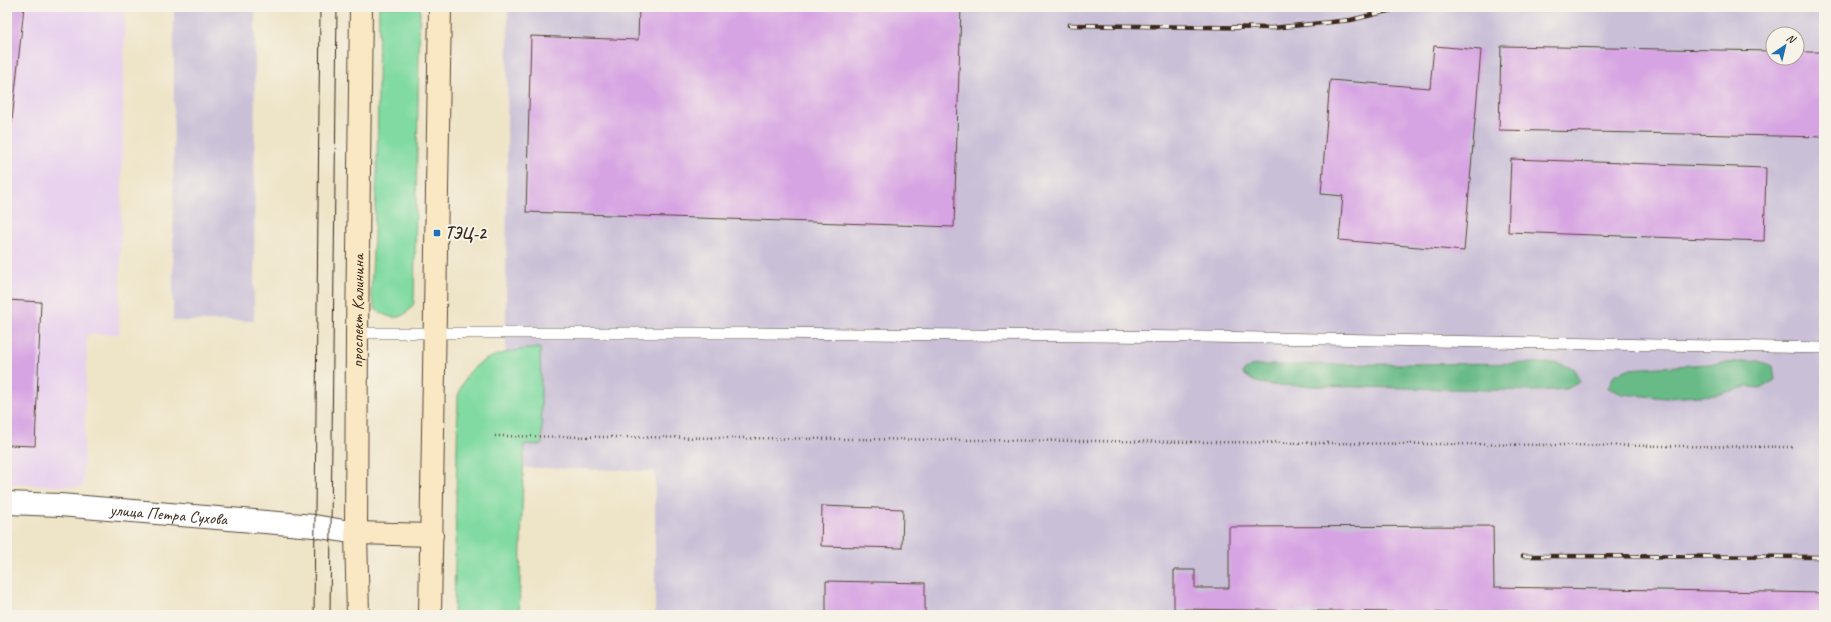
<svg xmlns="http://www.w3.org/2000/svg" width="1831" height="622" font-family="Caveat,sans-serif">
	<rect width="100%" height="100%" fill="#f7f3e8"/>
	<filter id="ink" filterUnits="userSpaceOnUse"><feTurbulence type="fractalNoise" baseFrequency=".025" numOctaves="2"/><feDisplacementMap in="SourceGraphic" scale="8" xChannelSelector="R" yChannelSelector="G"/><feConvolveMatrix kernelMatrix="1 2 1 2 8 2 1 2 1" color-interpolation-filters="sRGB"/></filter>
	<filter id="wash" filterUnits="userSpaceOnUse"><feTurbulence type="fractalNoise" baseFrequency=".012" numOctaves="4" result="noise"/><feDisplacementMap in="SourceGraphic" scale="16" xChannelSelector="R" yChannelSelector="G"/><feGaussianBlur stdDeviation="0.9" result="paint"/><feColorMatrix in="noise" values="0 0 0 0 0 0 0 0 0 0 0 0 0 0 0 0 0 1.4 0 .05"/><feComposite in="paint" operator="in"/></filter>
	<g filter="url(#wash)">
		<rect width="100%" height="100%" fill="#eee4c8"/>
		<polygon fill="#e8d2ee" points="7,7 125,7 119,334 87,334 83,487 7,484"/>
		<g fill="#c9bfd7" fill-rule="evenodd">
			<polygon points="174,7 255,7 254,321 173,321"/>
			<path d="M508,7H1824V615H655V471L505,467ZM1773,34H1797V58H1773Z"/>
		</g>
		<g fill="#80daa1" stroke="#5e8260">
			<path d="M379,7H420L414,303C403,322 391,320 375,309L371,294L377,172Z"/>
			<path d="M540,348L542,445L524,444L519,615H454L458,396C460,391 461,386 464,381C477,354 514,350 540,348Z"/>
		</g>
		<g fill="#68ba87" stroke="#527252">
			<polygon points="1758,361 1773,366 1775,380 1761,388 1746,387 1715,395 1666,398 1622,394 1608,388 1614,375 1628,369"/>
			<polygon points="1558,363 1574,369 1580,382 1566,389 1537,391 1270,385 1255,382 1242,373 1250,366 1258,365"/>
		</g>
		<g id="blocks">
			<g fill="#d7a4e3">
				<polygon points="7,7 24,7 11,130 7,129"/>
				<polygon points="639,7 961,7 954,227 526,212 531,36 638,40"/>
				<polygon points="1113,7 1147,7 1147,9 1113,8"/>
				<polygon points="1434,46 1481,50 1464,251 1339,240 1343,196 1321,194 1330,80 1430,88"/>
				<polygon points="1501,46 1773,51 1773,58 1797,58 1797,52 1824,52 1824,137 1499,130"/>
				<polygon points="1511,159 1766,168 1764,241 1508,232"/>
				<polygon points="7,300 41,302 35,446 7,445"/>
				<polygon points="822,506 903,509 902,548 821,546"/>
				<polygon points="1493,526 1494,587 1824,593 1824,615 1618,615 1174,609 1174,570 1195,570 1195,588 1229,588 1229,527"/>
				<polygon points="826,581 925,583 925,615 826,615"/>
			</g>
		</g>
	</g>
	<g filter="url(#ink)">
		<use href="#blocks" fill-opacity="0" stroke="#564638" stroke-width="1"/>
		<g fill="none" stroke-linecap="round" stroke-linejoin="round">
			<defs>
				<polyline id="lane" points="357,333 755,333 1205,337 1824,348"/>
				<g id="street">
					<path id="s1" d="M7,503L60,505L314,526L356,533"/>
				</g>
				<g id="secondary">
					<polyline points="356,533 432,535"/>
					<path id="s2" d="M358,615L356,533L357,333L361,7"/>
					<polyline points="430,615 440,7"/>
				</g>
			</defs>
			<use href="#lane" stroke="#564638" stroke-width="12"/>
			<use href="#street" stroke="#564638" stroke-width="24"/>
			<use href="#secondary" stroke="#564638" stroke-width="24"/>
			<polyline stroke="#564638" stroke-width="2.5" stroke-dasharray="1 3" stroke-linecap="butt" points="495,436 1792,447"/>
			<use href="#lane" stroke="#fff" stroke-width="11"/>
			<use href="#street" stroke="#fff" stroke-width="22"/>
			<use href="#secondary" stroke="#fae7c3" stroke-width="22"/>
			<g stroke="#3b2a1e" stroke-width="1">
				<polyline points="314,615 320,7"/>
				<polyline points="330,615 337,7"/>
			</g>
			<defs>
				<g id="rail">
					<polyline points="1069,25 1272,28 1351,20 1404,7"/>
					<polyline points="1523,556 1824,557"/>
				</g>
			</defs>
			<use href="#rail" stroke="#3b2a1e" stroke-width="4.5"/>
			<use href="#rail" stroke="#f7f3e8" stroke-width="3" stroke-dasharray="9" stroke-linecap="butt"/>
		</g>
	</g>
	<rect fill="#1f6fb2" stroke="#f7f3e8" stroke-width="1.5" x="433" y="229" width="8" height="8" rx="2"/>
	<g text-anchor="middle" stroke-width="4" stroke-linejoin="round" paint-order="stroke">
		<g font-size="17" font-weight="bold" fill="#3b2a1e" stroke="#f7f3e8" text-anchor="start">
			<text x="445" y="239">ТЭЦ-2</text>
		</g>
		<g font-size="17" fill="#3b2a1e" stroke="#f7f3e8">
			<text dy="6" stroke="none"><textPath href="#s2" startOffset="304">проспект Калинина</textPath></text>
			<text dy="6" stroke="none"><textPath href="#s1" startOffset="162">улица Петра Сухова</textPath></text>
		</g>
	</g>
	<rect width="1831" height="622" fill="none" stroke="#f7f3e8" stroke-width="24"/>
	<g transform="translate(1785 46) rotate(35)"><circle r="19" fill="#f7f3e8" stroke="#aca397"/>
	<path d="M0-3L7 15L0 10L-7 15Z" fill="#1f6fb2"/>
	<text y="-6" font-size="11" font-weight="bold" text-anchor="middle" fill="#3b2a1e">N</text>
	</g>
</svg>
